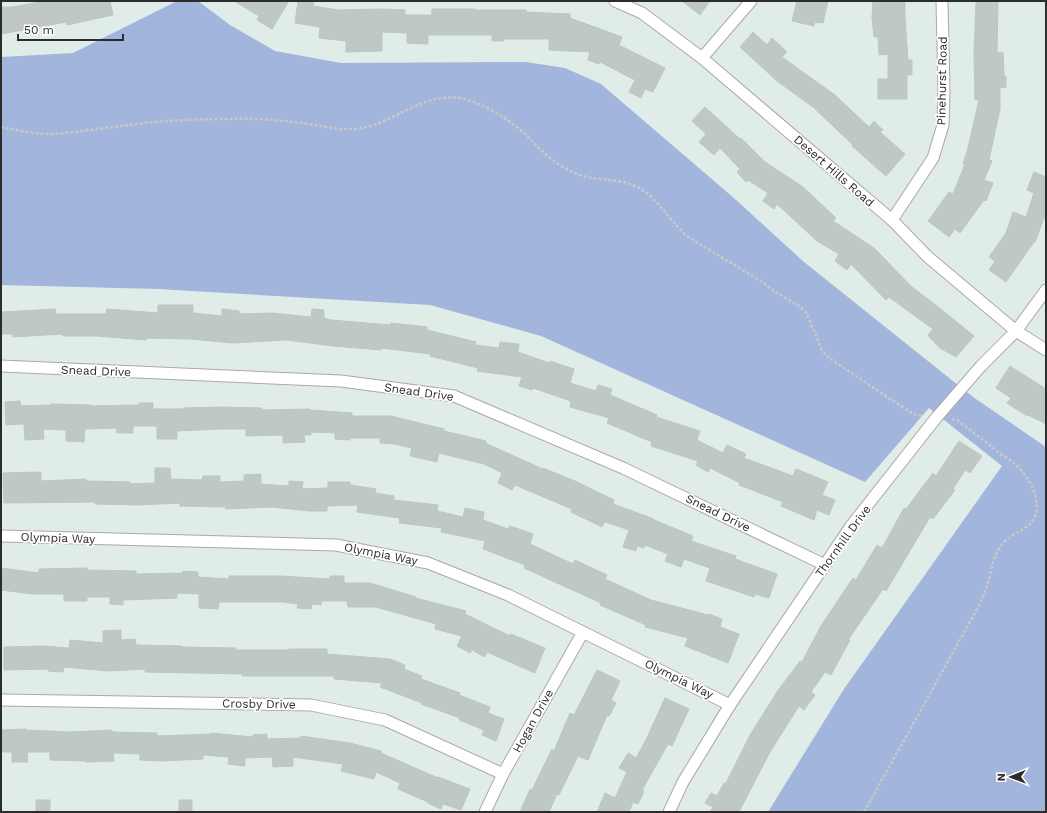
<svg xmlns="http://www.w3.org/2000/svg" width="1047" height="813" font-family="'Work Sans',sans-serif">
	<rect width="100%" height="100%" fill="#e0ece7"/>
	<polygon fill="#a2b5dd" points="177,1 198,1 230,25 275,51 341,63 526,62 565,68 601,84 735,199 804,262 973,397 1046,447 1046,812 768,812 844,689 1002,466 929,408 865,482 541,336 430,305 158,289 1,285 1,57 73,53"/>
	<g fill="#bfc8c4" stroke="#b9c8c3">
		<polygon points="45,1 110,1 113,15 67,25 66,22 1,34 1,7 12,7"/>
		<polygon points="234,1 289,1 272,29 257,20 259,16"/>
		<polygon points="298,1 314,1 313,6 338,10 381,9 405,10 405,15 432,15 432,9 475,9 475,10 526,10 526,12 570,14 570,18 622,37 619,45 665,68 653,92 645,89 641,98 629,92 635,80 600,62 599,64 588,60 590,52 549,50 549,39 504,39 504,41 492,41 492,35 428,35 428,44 407,43 407,33 382,32 382,51 346,52 346,41 319,38 320,27 295,23"/>
		<polygon points="682,1 710,1 700,15"/>
		<polygon points="797,1 828,1 823,23 815,22 814,26 792,21"/>
		<polygon points="873,1 905,1 905,19 908,60 912,60 912,75 907,75 907,99 878,99 878,79 888,79 888,54 879,55 878,37 874,37 872,17"/>
		<polygon points="976,1 998,1 997,53 1003,52 1004,76 1006,76 1006,87 1000,88 1000,109 989,160 992,161 984,180 993,183 986,201 984,200 960,233 955,229 949,237 928,221 949,192 953,194 965,164 963,163 967,152 979,100 975,100 974,53"/>
		<polygon points="753,32 767,45 772,38 787,52 782,57 835,95 869,127 874,121 883,130 880,132 905,154 886,176 852,146 853,145 813,107 777,81 740,47"/>
		<polygon points="705,107 740,139 741,138 765,162 803,187 836,218 833,221 874,248 912,287 942,310 974,336 956,357 940,348 932,340 928,335 933,329 889,297 886,300 851,264 847,270 835,261 839,254 817,241 777,204 774,209 763,201 768,193 748,180 746,182 737,172 740,169 720,148 714,155 699,142 706,134 692,121"/>
		<polygon points="1034,172 1046,177 1046,219 1044,218 1035,242 1034,242 1006,282 989,270 995,261 989,257 1006,233 1013,212 1026,217 1034,193 1027,190"/>
		<polygon points="158,305 193,305 193,313 222,316 222,309 239,311 239,314 272,313 311,317 312,309 324,310 324,318 331,320 391,325 391,323 427,327 427,330 476,342 475,345 499,348 500,342 519,344 518,352 549,363 550,361 574,369 570,383 596,391 598,385 612,389 610,395 657,415 656,417 700,431 697,440 723,453 727,445 746,454 744,458 793,476 796,469 828,482 822,495 835,500 829,515 817,510 814,520 781,506 783,502 739,485 740,483 710,468 708,472 696,465 698,461 651,446 652,442 607,423 609,418 570,407 571,401 533,388 532,390 519,386 522,377 477,371 478,368 430,356 431,354 381,348 381,350 333,346 287,340 233,343 190,339 146,338 146,340 96,336 63,336 63,334 13,337 13,334 1,334 1,312 55,309 56,314 106,314 107,309 158,313"/>
		<polygon points="1010,366 1046,389 1046,424 1028,415 1027,416 1007,403 1011,398 996,388"/>
		<polygon points="20,401 21,406 51,405 51,404 91,405 91,406 139,405 139,403 153,403 153,409 183,409 183,408 220,407 262,408 262,410 310,409 310,410 352,413 352,416 391,416 444,429 444,431 486,441 485,443 543,469 543,468 575,481 614,500 613,504 654,519 654,520 693,536 691,541 736,556 735,559 777,574 769,598 755,594 754,597 706,581 710,568 684,559 681,567 665,561 668,554 645,545 644,548 637,546 636,551 623,547 629,530 605,522 602,527 571,512 572,509 515,485 512,490 498,483 502,473 484,464 439,453 437,462 410,456 412,448 394,444 380,443 380,438 350,438 350,440 335,439 335,433 311,432 311,435 304,435 305,442 283,443 283,435 246,436 246,429 220,429 177,431 177,439 157,439 157,426 133,426 133,433 117,433 116,428 85,429 84,442 66,441 66,430 43,429 44,439 25,440 24,424 6,425 5,402"/>
		<polygon points="959,441 982,456 970,473 965,470 953,489 955,490 933,519 930,517 886,591 883,589 848,640 850,640 831,675 825,672 811,692 815,695 804,710 799,706 770,752 739,812 710,812 713,807 705,803 711,793 717,796 724,783 726,783 750,735 777,692 800,661 802,662 821,626 853,578 856,580 877,545 882,548 904,508 906,509 933,473 936,476"/>
		<polygon points="155,468 170,468 171,479 202,480 203,476 220,476 220,482 244,481 244,475 261,474 261,484 289,486 289,481 303,482 302,489 328,488 328,482 350,482 350,485 376,489 375,493 394,496 394,500 438,505 437,511 463,517 465,508 484,512 483,520 508,529 510,526 533,534 530,544 573,564 575,560 607,575 605,579 651,600 708,615 709,614 722,619 720,627 739,634 728,663 685,646 688,638 645,627 646,625 600,605 601,603 524,568 525,565 483,549 485,541 441,532 442,528 399,523 400,518 357,512 358,505 327,506 327,511 309,511 272,507 226,509 226,507 180,506 180,503 139,505 95,504 95,502 4,503 3,473 41,472 41,481 86,479 86,481 130,482 130,484 155,483"/>
		<polygon points="1,568 39,573 39,569 87,568 87,570 136,571 136,574 183,573 183,571 198,572 198,577 229,579 229,576 280,576 330,579 330,576 344,576 344,583 370,583 416,597 416,598 466,611 465,614 510,636 511,634 545,648 535,673 487,652 485,657 472,650 470,653 457,646 462,636 435,629 436,624 376,607 348,607 347,601 321,601 321,605 312,604 311,609 297,608 298,604 283,602 219,602 218,609 199,608 199,594 177,593 177,598 123,600 123,605 110,604 110,597 87,597 87,601 64,601 64,594 32,594 1,590"/>
		<polygon points="121,630 121,640 135,639 136,645 182,646 182,647 236,648 235,650 289,650 289,649 327,649 327,654 390,659 405,665 404,669 422,676 421,679 460,693 459,695 490,707 488,713 504,719 496,741 482,735 484,730 459,720 460,718 421,704 422,703 380,687 382,683 334,679 334,676 242,676 243,674 145,672 145,669 109,671 64,667 63,672 48,671 48,669 4,670 4,647 43,646 69,648 70,640 103,643 103,631"/>
		<polygon points="597,670 620,681 611,700 616,703 609,716 607,715 588,760 578,756 559,795 557,794 549,812 520,812 530,789 532,790 552,749 554,751 570,713 574,715"/>
		<polygon points="665,698 689,709 672,746 668,744 642,790 644,791 638,804 633,802 629,812 597,812 605,793 615,798 627,772 619,768 628,753 636,758 645,742"/>
		<polygon points="26,729 26,730 70,732 112,730 112,732 157,733 157,736 211,734 211,733 253,737 253,735 267,734 267,739 301,738 301,736 350,743 381,751 381,753 438,778 438,777 470,789 461,810 443,804 441,809 428,803 428,802 398,789 400,783 376,772 374,779 341,771 343,764 293,757 293,766 273,767 272,757 245,758 245,766 228,764 229,757 203,755 203,759 162,761 140,760 140,754 113,753 114,761 86,762 86,761 50,760 50,752 27,752 28,762 12,762 12,752 1,752 1,730"/>
		<rect x="36" y="800" width="14" height="12"/>
		<rect x="179" y="800" width="13" height="12"/>
	</g>
	<g fill="none" stroke-linecap="round" stroke-linejoin="round">
		<defs>
			<g id="street">
				<polyline points="615,1 642,13 702,58 892,220 928,257 1016,331 1046,350"/>
				<polyline points="702,58 751,1"/>
				<polyline points="892,220 933,158 943,125 944,91 942,1"/>
				<polyline points="1,366 341,381 454,396 623,468 825,565"/>
				<polyline points="1,536 336,545 428,563 508,595 730,705"/>
				<polyline points="1,700 311,705 385,720 503,774"/>
				<polyline points="485,812 503,774 583,632"/>
				<polyline points="669,812 683,782 730,705 851,526 936,418 981,366 1016,331 1046,290"/>
			</g>
		</defs>
		<use href="#street" stroke="#b0a6a7" stroke-width="13"/>
		<g stroke="#c8c8c8" stroke-width="2.5" stroke-dasharray="3 2" stroke-linecap="butt">
			<path d="M1,127C17,130 33,134 49,134C60,134 71,132 82,131C106,128 129,125 153,122C179,120 205,119 231,119C254,118 278,120 301,123C319,125 335,130 353,129C391,127 421,92 459,98C482,102 507,118 524,133C530,138 534,144 540,149C549,158 559,165 570,171C595,184 622,175 644,191C661,204 672,223 688,237L761,281L774,291L799,306L806,312L822,350L829,358L913,414L923,416"/>
			<path d="M864,812L976,611C981,602 985,593 988,583C991,570 993,557 1001,546C1009,534 1023,532 1032,522C1044,505 1031,479 1018,467C1012,461 1005,457 998,452C985,441 971,431 957,420L950,419"/>
		</g>
		<use href="#street" stroke="#fff" stroke-width="11"/>
	</g>
	<g text-anchor="middle" stroke-width="3.5" stroke-linejoin="round" paint-order="stroke">
		<g font-size="12" fill="#2c2c2c" stroke="#fff">
			<text transform="translate(942 81) rotate(-89)" y="4">Pinehurst Road</text>
			<text transform="translate(834 171) rotate(41)" y="4">Desert Hills Road</text>
			<text transform="translate(96 371) rotate(2)" y="4">Snead Drive</text>
			<text transform="translate(419 392) rotate(8)" y="4">Snead Drive</text>
			<text transform="translate(718 513) rotate(26)" y="4">Snead Drive</text>
			<text transform="translate(58 538) rotate(2)" y="4">Olympia Way</text>
			<text transform="translate(843 541) rotate(-54)" y="4">Thornhill Drive</text>
			<text transform="translate(381 554) rotate(11)" y="4">Olympia Way</text>
			<text transform="translate(679 679) rotate(26)" y="4">Olympia Way</text>
			<text transform="translate(259 704) rotate(1)" y="4">Crosby Drive</text>
			<text transform="translate(533 721) rotate(-61)" y="4">Hogan Drive</text>
		</g>
	</g>
	<rect width="1047" height="813" fill="none" stroke="#2c2c2c" stroke-width="4"/>
	<g transform="translate(1011 777) rotate(269)" stroke="#ffffff" stroke-width="3" paint-order="stroke">
	<path d="M0-3L7 15L0 10L-7 15Z" fill="#2c2c2c"/>
	<text y="-6" font-size="11" font-weight="bold" text-anchor="middle" fill="#2c2c2c">N</text>
	</g>
	<path d="M18 34v6h105v-6" fill="none" stroke="#2c2c2c" stroke-width="2"/>
	<text x="24" y="34" font-size="12" fill="#2c2c2c" stroke="#ffffff" stroke-width="3" paint-order="stroke">50 m</text>
</svg>
